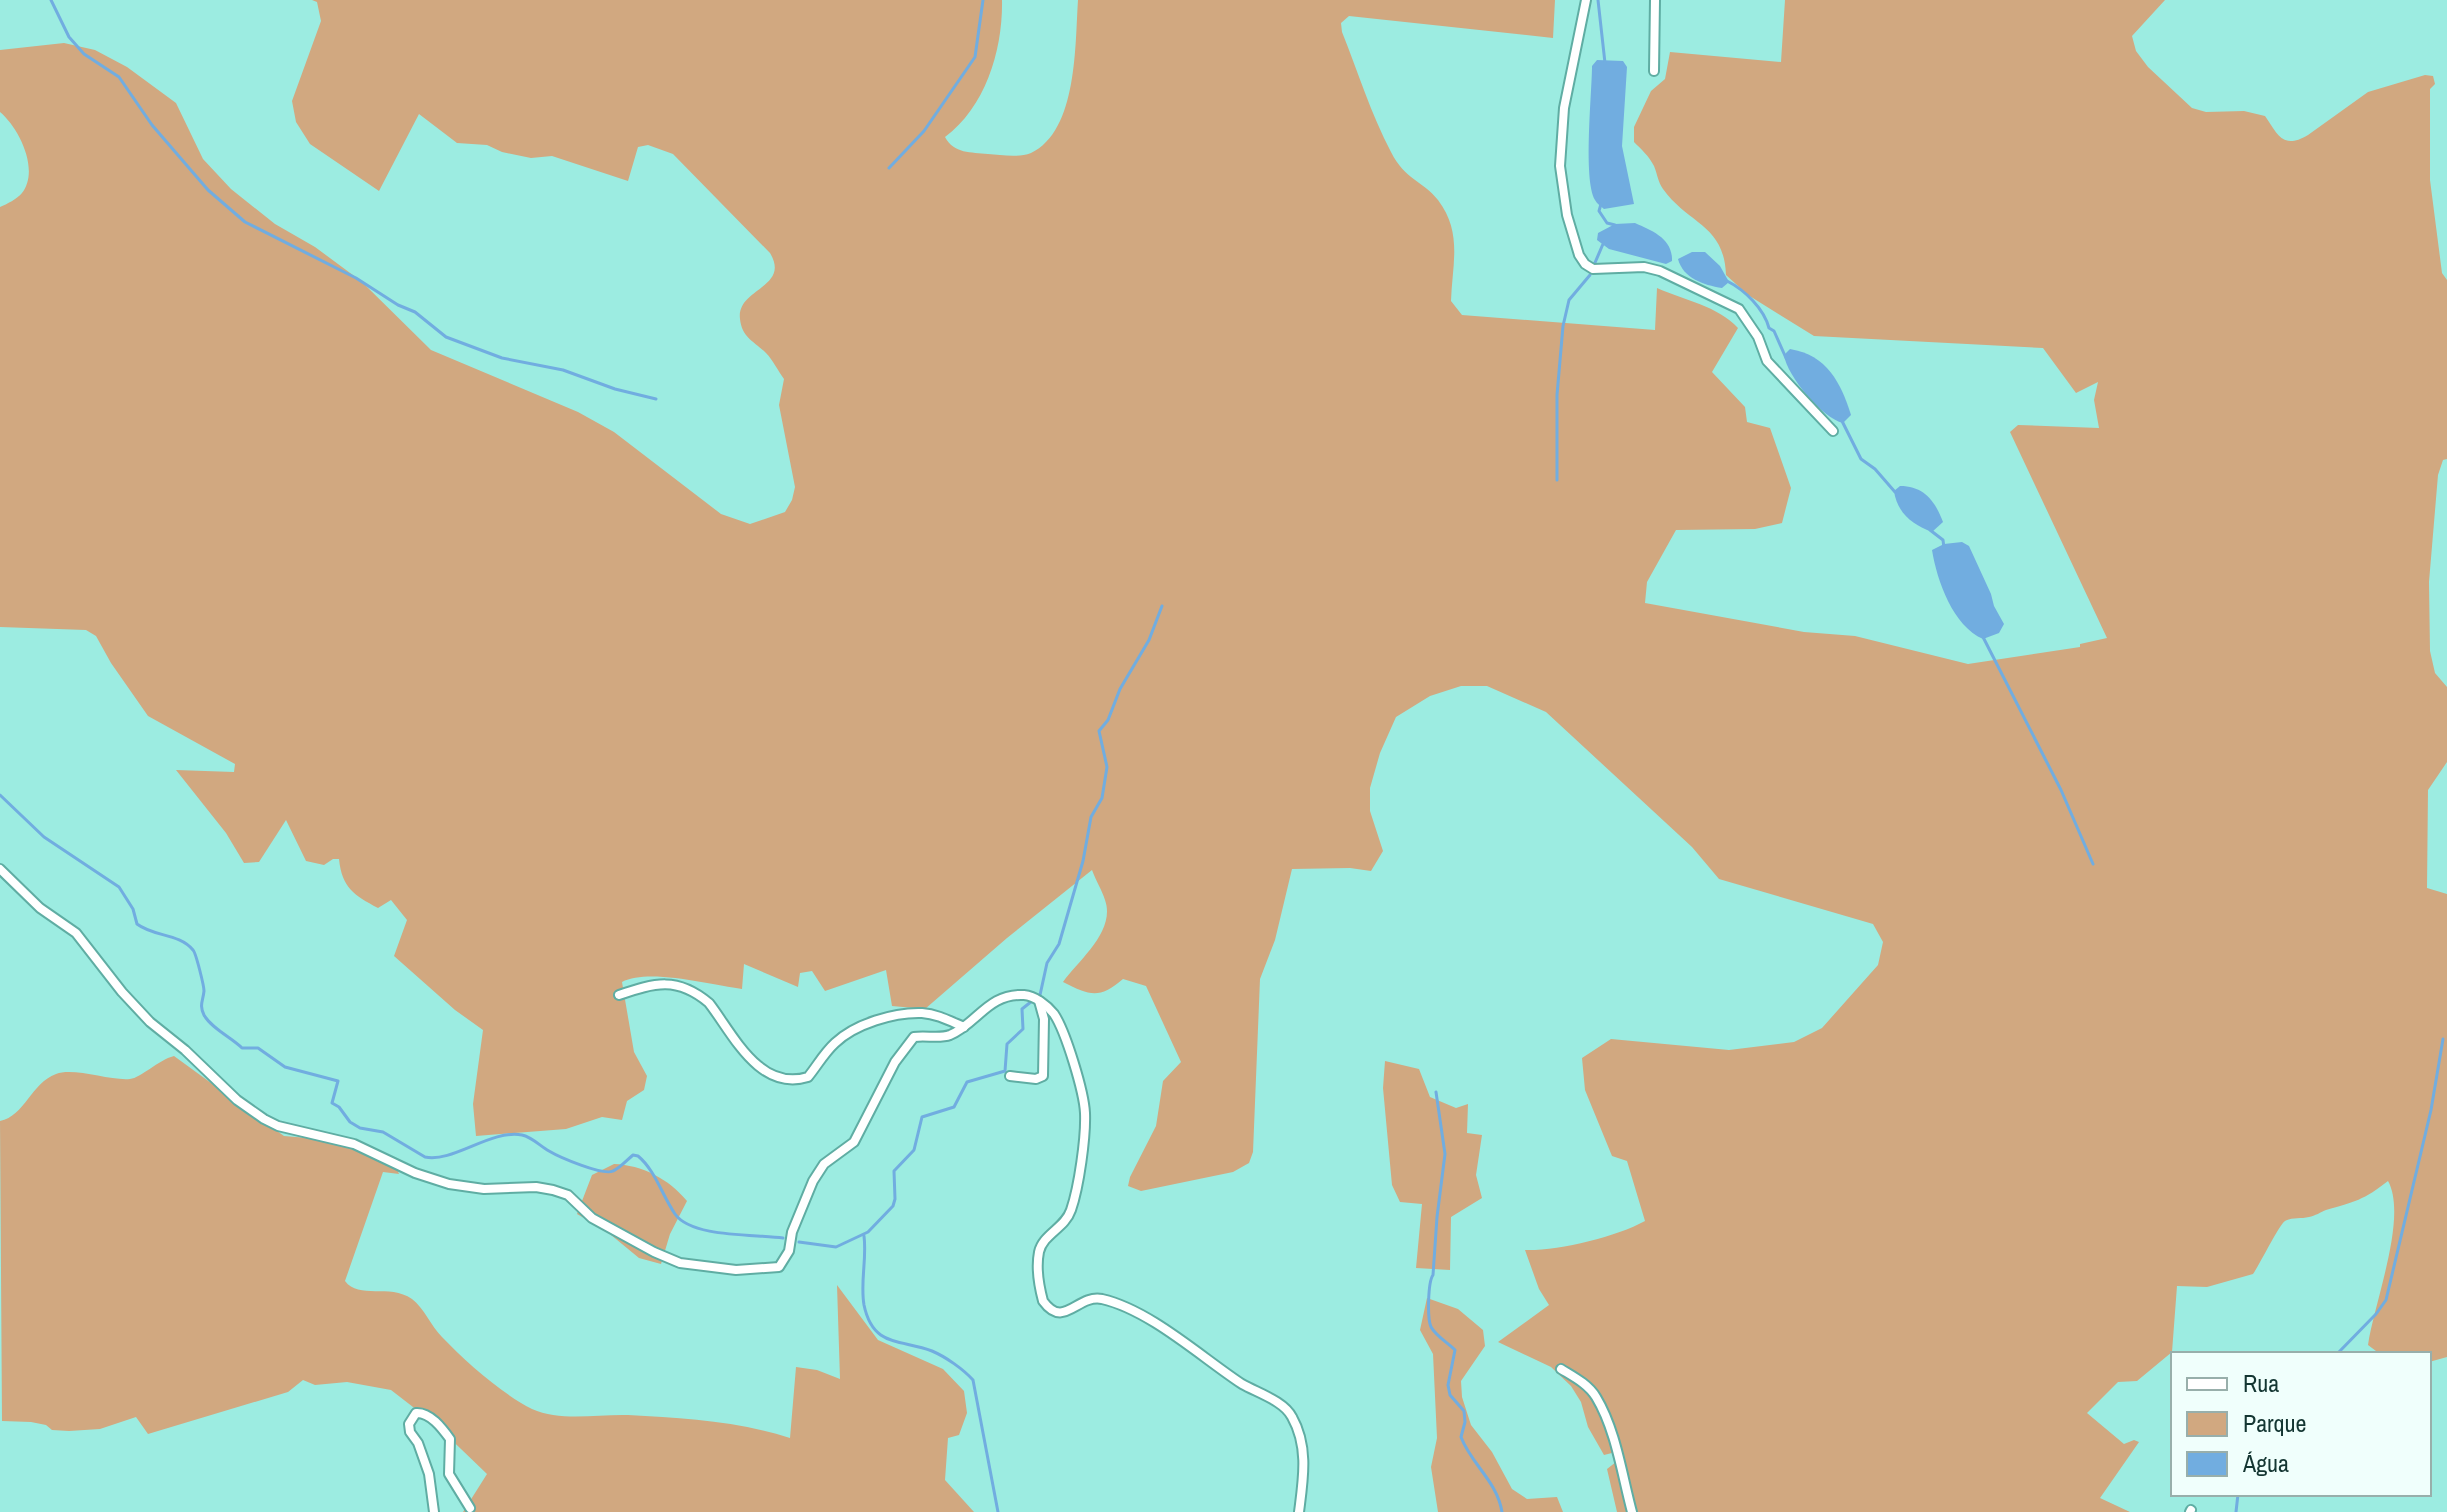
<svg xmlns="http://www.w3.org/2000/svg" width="2447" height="1512" font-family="'Archivo Narrow',sans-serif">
	<rect width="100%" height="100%" fill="#9cece1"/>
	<g fill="#d1a880">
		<path d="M312,0H1002C1003,49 986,107 945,137C954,154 971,152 988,154C1001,155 1018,158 1031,153C1078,131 1075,43 1078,0H1555L1553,38L1349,16L1341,23L1342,32C1358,72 1371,114 1391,152C1405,180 1422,180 1438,200C1463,233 1452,265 1451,301L1462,315L1655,330L1657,288C1684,300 1718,306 1738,328L1712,372L1745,407L1747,422L1770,428L1791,488L1782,523L1755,529L1676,530L1647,582L1645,603L1804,632L1855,636L1968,664L2080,647V644L2107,638L2010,432L2018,425L2099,428L2094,400L2098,382L2076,393L2043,348L1814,336L1748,295L1726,275C1724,224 1689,225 1663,189C1658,182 1657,173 1654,166C1649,156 1641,149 1634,142V127L1651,91L1665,79L1670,52L1781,62L1785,0H2165L2132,36L2136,51L2148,67L2192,108L2206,112L2244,111L2265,116C2278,135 2283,150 2308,135L2368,92L2425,75L2433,76L2435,84L2430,89V180L2442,273L2447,280V459L2443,460L2438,475L2429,582L2430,651L2435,673L2447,687V762L2428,790L2427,888L2447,894V1357L2429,1362V1354H2380L2368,1345C2374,1303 2408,1217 2388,1181C2364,1200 2354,1202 2326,1210C2321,1212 2315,1216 2309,1217C2301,1219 2292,1217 2285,1221C2279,1225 2260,1264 2253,1274L2207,1287L2177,1286L2172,1352L2137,1381L2118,1382L2087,1413L2124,1444L2134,1440L2139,1442L2100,1498L2130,1512H1617L1607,1469L1616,1462L1612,1453L1604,1455L1588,1427L1581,1402L1571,1386L1551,1367L1498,1342L1549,1305L1539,1289L1525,1250C1558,1251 1616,1237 1645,1221L1627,1161L1612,1156L1585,1090L1582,1058L1611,1039L1729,1050L1794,1042L1822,1028L1878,965L1883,942L1873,924L1719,879L1692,847L1546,712L1487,686H1461L1430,696L1396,717L1380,753L1370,788V811L1383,851L1371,871L1350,868L1292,869L1275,940L1260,979L1253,1152L1249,1163L1233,1172L1141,1191L1128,1186L1130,1177L1156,1126L1163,1081L1181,1062L1146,986L1123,979C1099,999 1091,996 1063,982C1079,960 1116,931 1105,900C1102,890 1096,881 1092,870L1007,938L925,1009L892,1006L886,970L825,991L812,971L800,973L798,987L744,964L742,989C711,985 649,968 622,982L634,1052L647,1076L644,1090L627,1101L622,1120L602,1117L566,1129L476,1136L473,1104L483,1030L455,1010L394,956L407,920L391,900L378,908C354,895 342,888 339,859H333L324,865L306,861L286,820L259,862L244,863L226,833L176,770L234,772L235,764L148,716L111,663L96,636L86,630L0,627V207C7,204 17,199 22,193C40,170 19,128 0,112V50L64,43L95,50L127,67L176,103L203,159L231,189L275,224L315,247L361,281L431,350L578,412L614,432L721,514L750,524L785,512L792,500L795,487L779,405L784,379C778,371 773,360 766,353C754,341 742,338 740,319C736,288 791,288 770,253L673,154L648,145L638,147L628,181L552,156L531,158L502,152L487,145L457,143L419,114L379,191L310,144L296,122L292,101L321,21L317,2Z"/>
		<path d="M174,1056L284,1136L343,1141L394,1161L399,1174L383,1172L345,1281C359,1300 389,1283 412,1299C424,1308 431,1326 442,1337C466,1362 502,1394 532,1409C561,1422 598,1414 628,1415C683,1418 738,1421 790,1438L796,1367L817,1370L840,1379L837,1285L878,1340L943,1369L964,1391L967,1413L959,1435L948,1438L945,1480L974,1512H463L487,1474L435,1424L391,1390L347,1382L315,1385L303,1380L288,1392L148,1434L136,1417L100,1429L69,1431L52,1430L46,1425L31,1422L2,1421L0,1121C25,1116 31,1083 56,1074C74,1067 110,1081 130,1079C141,1078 158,1060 174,1056Z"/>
		<polygon points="1385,1061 1419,1069 1430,1097 1456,1108 1468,1104 1467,1133 1482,1135 1476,1175 1482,1198 1451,1217 1450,1270 1416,1268 1422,1204 1400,1202 1392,1185 1383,1088"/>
		<path d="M614,1164C642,1165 669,1179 687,1201L670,1234L661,1264L639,1258L605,1230L577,1214L592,1175Z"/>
		<polygon points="1427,1298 1458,1309 1483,1330 1485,1346 1461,1381 1462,1397 1471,1425 1492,1452 1512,1489 1527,1499 1557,1497 1563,1512 1438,1512 1431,1467 1437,1438 1433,1354 1420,1330"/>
	</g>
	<g fill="#71ade0">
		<path d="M1597,60L1623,61L1627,67L1622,146L1634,204L1604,209C1601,206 1597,204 1595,200C1583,179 1592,93 1592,66Z"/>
		<path d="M1635,223C1653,231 1673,239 1672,261L1666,264L1609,249L1597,240L1598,233L1615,224Z"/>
		<path d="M1692,252H1705L1720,266L1729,282L1722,288C1703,285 1683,278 1678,259Z"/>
		<path d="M1790,349C1827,355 1841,383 1851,415L1843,423C1822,418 1787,376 1784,355Z"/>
		<path d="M1900,486C1924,486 1935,501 1943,522L1932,532C1913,525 1897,513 1894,491Z"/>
		<path d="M1962,542L1969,546L1991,594L1994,606L2004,624L1999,633L1983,639C1953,626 1937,581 1932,550L1944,544Z"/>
	</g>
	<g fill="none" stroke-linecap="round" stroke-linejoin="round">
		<g stroke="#71ade0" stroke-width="3">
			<polyline points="51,0 69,37 84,54 119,77 152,125 208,190 245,222 356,278 398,305 415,312 446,337 502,358 563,370 615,389 656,399"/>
			<polyline points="1598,0 1605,63"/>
			<polyline points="889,168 924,131 975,57 983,0"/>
			<polyline points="1601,204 1599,211 1607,223 1615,225"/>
			<polyline points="1594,265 1603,244"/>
			<path d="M1727,281C1745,290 1764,309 1769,328L1774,331L1786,358"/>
			<polyline points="1841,419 1861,459 1875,469 1895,492"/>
			<polyline points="1557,480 1557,395 1563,326 1569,300 1590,275"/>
			<polyline points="1930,530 1943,540 1944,548"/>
			<polyline points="1983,637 2061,790 2093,864"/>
			<path d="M0,795L44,837L119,887L133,909L137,924C154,937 179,933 193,950C196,953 204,986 204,991C203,1001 199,1005 204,1015C211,1028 232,1038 242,1048H258L285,1067L338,1081L332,1103L339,1107L350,1122L360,1128L383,1132L425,1157C453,1163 491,1129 522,1135C532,1137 540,1146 549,1151C559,1157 603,1176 613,1171C620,1168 627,1160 633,1155L638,1156C655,1170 662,1195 675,1214C692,1238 755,1234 783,1238"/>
			<polyline points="1040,995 1047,963 1059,944 1083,861 1091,817 1102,798 1107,767 1099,731 1108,720 1120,689 1149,640 1162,606"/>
			<path d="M1436,1092L1445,1154L1437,1217L1433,1275C1428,1282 1427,1318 1431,1327C1436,1336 1448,1343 1455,1350L1448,1385L1450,1395L1464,1411L1465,1422L1461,1437C1471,1464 1497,1481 1502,1512"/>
			<path d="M864,1236C867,1259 860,1282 864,1305C873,1348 901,1339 932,1351C946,1357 963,1369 973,1380L998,1512"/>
			<polyline points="799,1242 836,1247 868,1232 893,1206 895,1199 894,1171 914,1150 922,1117 954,1107 967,1082 1005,1071 1007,1044 1023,1029 1022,1009 1032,1001"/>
			<polyline points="2337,1354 2376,1314 2386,1300 2431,1110 2443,1039"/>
			<polyline points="2236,1512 2238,1494"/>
		</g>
		<defs>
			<g id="minor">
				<polyline points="1586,0 1564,108 1560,166 1567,215 1579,255 1585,264 1593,269 1644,267 1660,271 1739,309 1758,337 1767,361 1833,431"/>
				<polyline points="1654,71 1655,0"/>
				<path d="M0,869L40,908L76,933L122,992L150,1022L185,1050L237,1100L264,1119L278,1126L354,1144L415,1173L449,1184L484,1189L536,1187L553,1190L568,1195L592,1218L654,1252L680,1263L736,1270L779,1267L789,1251L792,1232L813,1181L824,1164L854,1142L895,1062L914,1037C926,1035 939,1039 950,1035C977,1024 988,993 1024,995C1035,996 1047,1005 1054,1014C1066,1032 1084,1092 1085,1113C1086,1137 1079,1187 1071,1210C1065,1228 1043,1234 1039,1252C1036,1267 1039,1286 1043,1301C1064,1330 1077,1294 1102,1299C1150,1310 1201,1357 1242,1384C1258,1393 1284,1401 1292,1417C1309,1447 1303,1480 1299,1512"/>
				<path d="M619,995C655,983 677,976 709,1003C733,1034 759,1092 808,1077C817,1066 824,1053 835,1043C855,1024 894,1012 922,1013C937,1014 950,1021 964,1027"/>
				<polyline points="1010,1076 1036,1079 1043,1076 1044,1019 1039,1001"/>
				<path d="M1561,1369C1574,1377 1588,1384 1596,1397C1616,1430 1622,1475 1632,1512"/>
				<path d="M434,1512L429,1474L418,1443L410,1432L409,1424L416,1413C430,1412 442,1428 450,1439L449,1474L470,1508"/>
				<polyline points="2190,1512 2191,1510"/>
			</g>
		</defs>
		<use href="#minor" stroke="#5fada3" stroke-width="12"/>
		<use href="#minor" stroke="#fff" stroke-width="8"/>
	</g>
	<rect x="2171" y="1352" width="260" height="144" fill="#f0fffc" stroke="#98afab" stroke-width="2"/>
	<rect x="2187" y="1378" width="40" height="12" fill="#ffffff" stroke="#98afab" stroke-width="2"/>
	<text x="2243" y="1392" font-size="24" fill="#143632">Rua</text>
	<rect x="2187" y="1412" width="40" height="24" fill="#d1a880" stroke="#98afab" stroke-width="2"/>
	<text x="2243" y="1432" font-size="24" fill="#143632">Parque</text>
	<rect x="2187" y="1452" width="40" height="24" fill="#71ade0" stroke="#98afab" stroke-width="2"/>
	<text x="2243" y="1472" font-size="24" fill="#143632">Água</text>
</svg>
